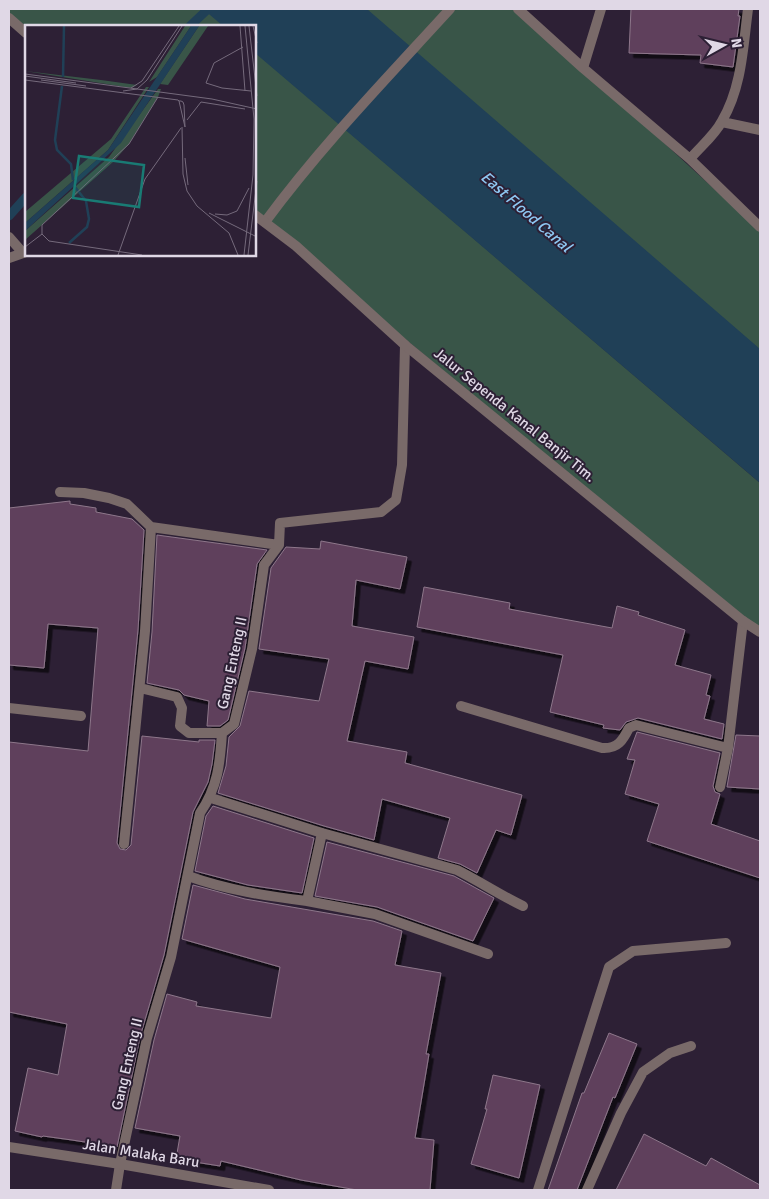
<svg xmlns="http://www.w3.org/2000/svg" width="769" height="1199" font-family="Signika,sans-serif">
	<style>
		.green { fill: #395548 }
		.water { fill: #204057 }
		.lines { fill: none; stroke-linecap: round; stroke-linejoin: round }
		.stream { stroke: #204057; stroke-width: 9 }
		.building { fill: #5e415b; stroke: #8e778b; filter: url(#shadow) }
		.service { stroke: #796a69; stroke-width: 10 }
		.minor { stroke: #796a69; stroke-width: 10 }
		.tertiary { stroke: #796a69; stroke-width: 10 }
		.labels { text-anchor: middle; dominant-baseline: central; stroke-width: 4; stroke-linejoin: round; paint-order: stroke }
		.street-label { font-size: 15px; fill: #e0d8e6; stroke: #2d2035 }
		.water-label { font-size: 16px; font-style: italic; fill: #8ec7f2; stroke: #2d2035 }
		.inset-river { fill: none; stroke: #204057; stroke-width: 2.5 }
		.inset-road { fill: none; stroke: #756a7c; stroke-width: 1 }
		.view { fill: #197b74; fill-opacity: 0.15; stroke: #197b74; stroke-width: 2.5 }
		.inset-edge { fill: none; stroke: #e0d8e6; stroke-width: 2.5 }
	</style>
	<defs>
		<filter id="shadow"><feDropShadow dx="4.5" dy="4.5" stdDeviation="0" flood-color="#0009"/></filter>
	</defs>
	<rect width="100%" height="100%" fill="#2d2035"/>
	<!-- green -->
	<path class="green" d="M9 9H205L225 26H26V33L9 18Z
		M365 9H518L760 231V350Z
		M255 52 760 483V632L255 215Z"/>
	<!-- water -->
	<path class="water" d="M203 9H367L760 349V483L255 53V26H223Z"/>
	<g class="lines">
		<!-- stream -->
		<path class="stream" d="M190 26 208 9
			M9 216 26 197"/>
	</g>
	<!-- building -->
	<path class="building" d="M631 9H739L738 16H740L733 67 700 63 701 55 629 53Z
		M70 501V504L96 508V512L132 519 144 530 138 630 117 843 120 849 126 850 131 845 142 736 199 742V740H215L212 764 208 782 193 812 164 955 140 1037 117 1147 72 1140 43 1136 42 1137 15 1131 28 1068 58 1075 67 1024 9 1012V742L88 751 98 628 48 624 44 668 9 665V508Z
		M157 535 267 550 257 564 245 648 228 720 220 726H207L209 701 184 695 179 690 147 683 152 632Z
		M321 541 407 557 400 589 356 580 352 626 414 637 408 669 365 661 347 741 407 752 405 763 522 795 511 835 496 830 477 873 460 864 438 858 450 818 382 799 374 840 324 826 218 793 226 766 229 737 240 726 249 691 319 701 329 659 259 649 271 568 286 547 320 549Z
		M424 587 510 603 509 609 612 628 617 606 639 612 638 615 685 630 675 665 711 675 706 695 710 696 704 719 724 724 722 739 638 718 626 722 620 730 603 728 604 725 550 712 563 655 417 627Z
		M637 732 720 753 713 786 715 792 720 794 711 824 760 841V878L647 841 659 804 625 794 635 760 627 759Z
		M736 735 760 736V789L727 787Z
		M213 806 314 838 302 893 248 885 195 871 206 816Z
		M327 842 454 876 494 898 473 941 377 907 315 896Z
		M193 885 245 899 373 921 402 931 395 965 441 973 426 1054H429L415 1138 434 1140 430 1190H357L301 1180 221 1161 220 1166 176 1159 180 1136 135 1128 154 1040 167 994 197 1002 196 1006 271 1018 280 967 182 939Z
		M609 1033 637 1044 615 1098 613 1097 577 1190H548L582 1093H584Z
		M493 1075 540 1085 519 1178 471 1164 487 1109H485Z
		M644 1134 706 1166 711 1158 760 1185V1190H616Z"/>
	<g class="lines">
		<!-- service -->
		<path class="service" d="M9 237 23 253
			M538 1190 609 967 633 951 726 943"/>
		<!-- minor -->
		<path class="minor" d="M518 9 583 68 690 159 760 227
			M583 68 601 9
			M722 122 760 130
			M690 159C700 147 715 135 722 121 742 87 743 47 748 9
			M265 222C321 146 387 78 450 9
			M9 258 26 252
			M60 492 84 493 109 498 127 504 151 527 279 545
			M140 688 177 697 182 708 180 726 189 733H222
			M461 706 602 748C618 749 623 740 629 728L636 725 728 748
			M9 708 81 716
			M720 787 728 748 743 621
			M211 798 322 833 457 870C479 881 500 895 523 906
			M322 833 307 901 375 914 488 954
			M124 844 145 631 151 527
			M188 876C227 890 266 896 307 901
			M116 1190 120 1164 147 1038 171 957 200 813C218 787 220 763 222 733L234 724 252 649 264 565 279 545 280 523 381 512 396 500 402 465 405 345
			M587 1190 621 1113 643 1072 670 1053 691 1046"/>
		<!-- tertiary -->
		<path class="tertiary" d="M9 18 26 33
			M255 215 296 246 405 345 743 621 760 632
			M9 1147 120 1164 269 1190"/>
	</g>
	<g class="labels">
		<!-- street labels -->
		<g class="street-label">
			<text transform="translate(515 415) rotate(39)">Jalur Sependa Kanal Banjir Tim.</text>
			<text transform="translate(232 663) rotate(-78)">Gang Enteng II</text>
			<text transform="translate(127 1064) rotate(-77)">Gang Enteng II</text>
			<text transform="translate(141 1153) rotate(9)">Jalan Malaka Baru</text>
		</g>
		<!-- water labels -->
		<g class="water-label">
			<text transform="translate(526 212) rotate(41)">East Flood Canal</text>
		</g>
	</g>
	<!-- overview -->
	<g transform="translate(25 25)">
		<rect width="231" height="231" fill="#2d2035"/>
		<path d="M160 1H166L132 52 124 57ZM174 1H183L143 60 135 59ZM0 46 76 55 112 60 106 63ZM121 62H124L83 125 0 198V187L86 114ZM133 64H136L133 72 104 119 88 137 0 215V206L84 132Z" fill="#395548"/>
		<path d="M166 1H174L96 118 0 206V198L83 125Z" fill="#204057"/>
		<path class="inset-river" d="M38 52 39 1M37 61 30 115 32 125 46 139 48 155M44 218 62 202 64 194 61 176 50 162"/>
		<path class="inset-road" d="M215 1 220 66M224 1 232 71M228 1 232 18M218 22 189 38 181 58 197 63 226 66M0 49 187 74 232 84M0 51 51 58M0 55 153 75 154 76H156L158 77 159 80 160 102 154 76M16 55 61 61M106 63 117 56 154 1M98 66 112 64 122 55 157 1M162 95 176 77 220 84M157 102 158 149 162 166 172 181 204 208 213 230M160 133 163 160M184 188 232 212M190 189 202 190 212 186 224 163M17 209V200L104 119 133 72M0 222 17 209 24 216 117 230M93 230 120 154 156 103M219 230 228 150 229 94 220 1M223 230 232 156"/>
		<path class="view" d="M54 131 119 140 114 182 48 173Z"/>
		<rect width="231" height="231" class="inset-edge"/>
	</g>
	<!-- border -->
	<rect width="769" height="1199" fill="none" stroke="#e0d8e6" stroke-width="20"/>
	<!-- north arrow -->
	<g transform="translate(724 45) rotate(82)" stroke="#2d2035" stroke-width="4" paint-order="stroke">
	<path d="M0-4L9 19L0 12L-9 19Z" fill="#e0d8e6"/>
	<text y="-8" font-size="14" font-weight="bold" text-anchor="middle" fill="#e0d8e6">N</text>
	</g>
</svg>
